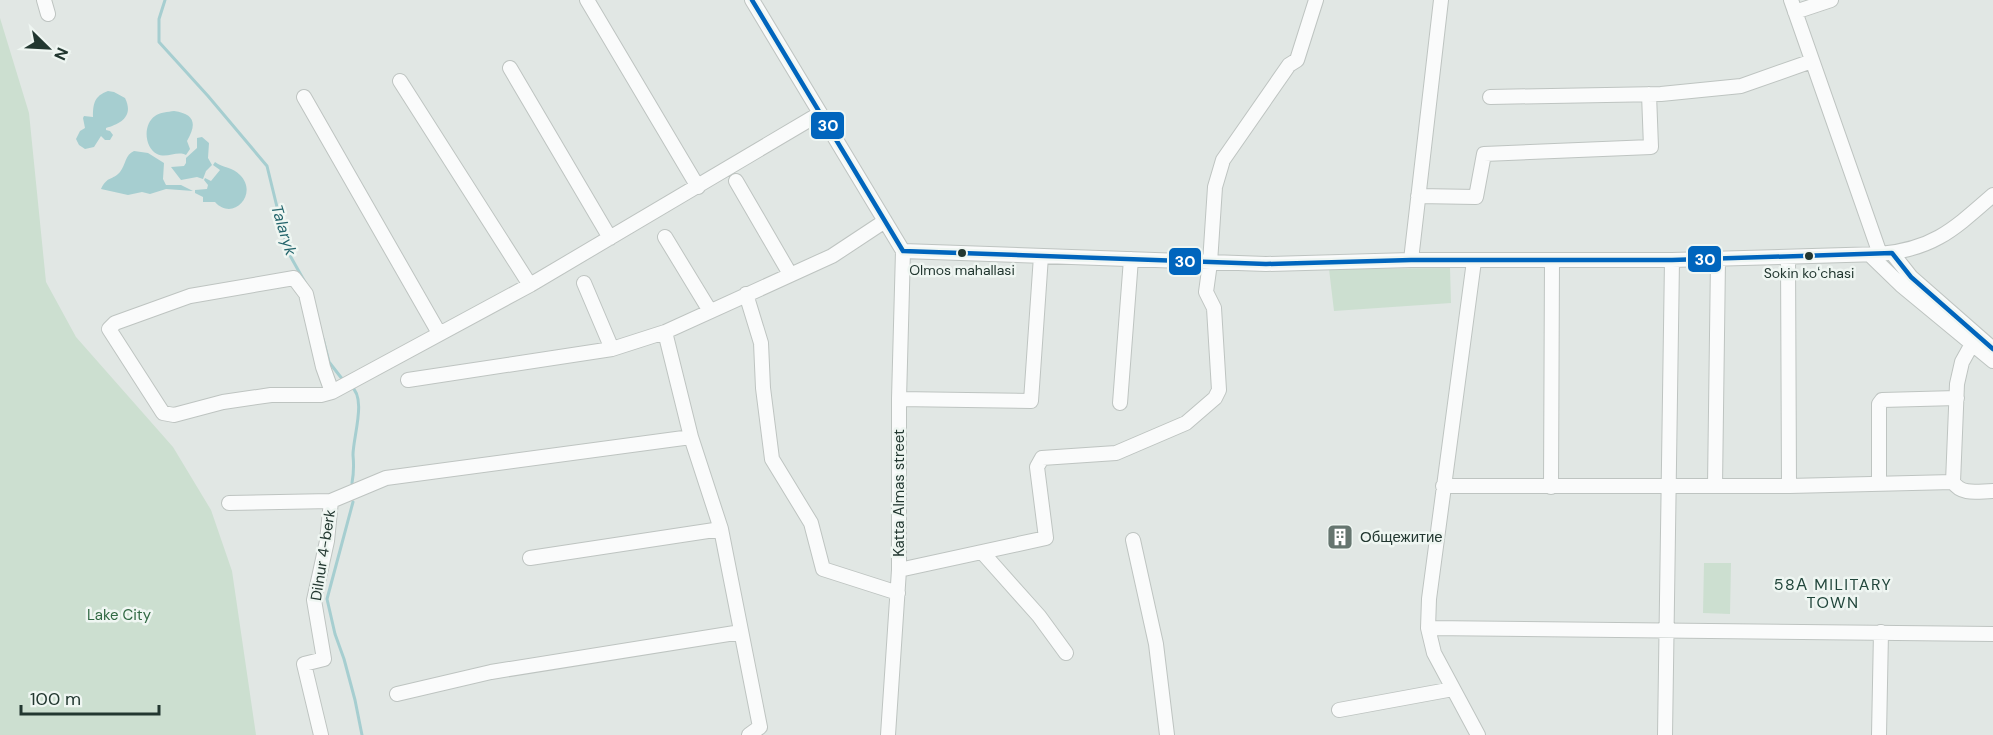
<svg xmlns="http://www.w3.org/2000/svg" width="1993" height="735" font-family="'DM Sans',sans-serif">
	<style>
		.green { fill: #ccdfd0 }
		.water { fill: #a6ced0 }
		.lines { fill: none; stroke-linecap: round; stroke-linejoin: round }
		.stream { stroke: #a6ced0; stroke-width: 3 }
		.minor-casing { stroke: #bec4c1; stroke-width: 16 }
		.minor { stroke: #fafbfb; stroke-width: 14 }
		.bus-1-casing { stroke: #eff6f2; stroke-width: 9 }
		.bus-1 { stroke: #0065bd; stroke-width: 4.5 }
		.bus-dot { fill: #223730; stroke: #eff6f2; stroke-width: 2 }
		.labels { text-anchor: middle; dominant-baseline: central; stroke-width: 5; stroke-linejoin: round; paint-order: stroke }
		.bus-label { font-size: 14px; fill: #223730; stroke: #eff6f2 }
		.street-label { font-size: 15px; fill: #223730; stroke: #eff6f2 }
		.poi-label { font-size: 15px; fill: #223730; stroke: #eff6f2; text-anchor: start }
		.park-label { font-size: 15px; fill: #316943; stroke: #eff6f2 }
		.water-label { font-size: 16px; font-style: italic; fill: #24656c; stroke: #eff6f2 }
		.neighbourhood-label { font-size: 16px; letter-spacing: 1.5px; fill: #21463b; stroke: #eff6f2 }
		.line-badge { stroke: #eff6f2; stroke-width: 2 }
		.badge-label { font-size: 16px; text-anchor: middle; font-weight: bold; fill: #fff }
	</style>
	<rect width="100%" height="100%" fill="#e1e7e4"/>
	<!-- green -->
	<path class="green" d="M0 18 29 113 46 282 76 337 173 447 211 510 232 571 256 735H0Z
		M1450 268 1451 303 1334 311 1329 269Z
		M1704 563H1731L1730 614 1703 613Z"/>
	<!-- water -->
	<path class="water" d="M108 91 114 92 125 98C134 116 121 124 106 128V130L110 131 113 135 110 140H105L101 136 94 147 85 149 79 145 76 139 80 131 85 128 83 118 84 116 93 117C93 104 94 96 108 91Z
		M174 111C195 114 197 124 187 141L190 149 186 155C177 150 167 159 157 154 144 147 143 124 155 116 160 112 168 112 174 111Z
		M202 137 209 143 208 158 212 165 206 171 203 179 197 177 181 180 171 167 184 166 186 163V158L197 148V138Z
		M134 151 148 153 164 163 163 179 166 185H181L193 191 166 189 150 194 142 192 128 195 101 189C108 175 112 181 120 172 126 164 125 155 134 151Z
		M215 162C223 168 233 167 240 175 259 194 233 222 215 202H203V197L195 193V190L207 189 208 185 204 180 205 178 211 181 220 170 213 165Z"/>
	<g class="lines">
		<!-- stream -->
		<path class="stream" d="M165 0 159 19V42L208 96 267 166 288 252 306 284
			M323 339 329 362 343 380
			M351 386C367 398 353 437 353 455 354 465 354 472 352 483
			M353 502 327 599 335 634 344 659 355 700 362 735"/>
		<defs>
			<path id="minor" d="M44 0 48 14
				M587 0 698 187
				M752 0 903 251
				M1791 0 1880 254
				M1795 12 1831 0
				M510 68 610 238
				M400 81 530 285
				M304 97 439 333
				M1490 97 1661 94 1741 86 1812 61
				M736 181 790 274
				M1418 196 1476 197 1484 154 1651 147 1649 94
				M665 237 710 311
				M903 251 1266 264 1411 260H1672L1880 254C1934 249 1954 229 1993 195
				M1892 253 1911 277 1993 349
				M1870 255 1901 285 1993 361
				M1788 258 1789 486
				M1411 260 1441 0
				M1474 261 1429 599 1428 628 1434 653 1478 735
				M584 283 612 349
				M746 294 761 343 763 388 772 459 811 523 823 569 898 593
				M665 332 691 437 721 529 760 727 749 735
				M408 380 612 349 665 332 832 256 885 221
				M332 392 323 367 306 294 294 278 190 296 115 323 109 329 163 413 174 415 223 402 271 395H321L332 392 530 285 819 114
				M899 399 1031 401 1041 256
				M1120 403 1131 259
				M1953 482C1962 496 1979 491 1993 491
				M1879 484V404L1882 400 1957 398
				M1443 486H1789L1953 482 1957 384 1962 362 1972 344
				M1715 486 1718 259
				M1551 487 1552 260
				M229 503 331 501 386 478 691 437
				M1133 540 1156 644 1167 735
				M982 552 1039 616 1066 653
				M530 558 721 529
				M899 570 1046 538 1037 467 1042 458 1116 453 1186 423 1215 398 1219 390 1214 308 1206 292 1210 263 1215 187 1223 160 1289 65 1297 60 1316 0
				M1428 628 1993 634
				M397 694 491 672 741 632
				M1339 710 1453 689
				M321 735 304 664 324 659 314 600 327 541 331 501
				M888 735 899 570V399L903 251
				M1665 735 1672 260
				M1879 735 1881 632"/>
		</defs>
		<!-- minor casing -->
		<use href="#minor" class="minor-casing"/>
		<!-- minor -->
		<use href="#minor" class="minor"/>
		<defs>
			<path id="bus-1" d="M752 0 903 251
				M903 251 1266 264 1411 260H1672L1892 253 1911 277 1993 349"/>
		</defs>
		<!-- bus-1 casing -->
		<use href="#bus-1" class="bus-1-casing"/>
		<!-- bus-1 -->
		<use href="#bus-1" class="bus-1"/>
	</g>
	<!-- icons -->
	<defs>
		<symbol id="building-square" viewBox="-11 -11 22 22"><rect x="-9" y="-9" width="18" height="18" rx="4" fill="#65756f" stroke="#eff6f2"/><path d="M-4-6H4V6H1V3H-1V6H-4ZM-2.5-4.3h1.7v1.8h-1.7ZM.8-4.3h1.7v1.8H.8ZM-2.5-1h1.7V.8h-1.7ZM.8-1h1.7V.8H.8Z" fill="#fff"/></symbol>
	</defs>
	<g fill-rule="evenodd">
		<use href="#building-square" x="1325" y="522" width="30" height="30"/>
	</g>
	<!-- markers -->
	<g class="bus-dot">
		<circle cx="962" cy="253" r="5"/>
		<circle cx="1809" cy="256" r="5"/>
	</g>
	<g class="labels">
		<!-- bus labels -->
		<g class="bus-label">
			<text x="962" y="270">Olmos mahallasi</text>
			<text x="1809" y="273">Sokin koʻchasi</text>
		</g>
		<!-- street labels -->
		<g class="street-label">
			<text transform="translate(899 493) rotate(-90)">Katta Almas street</text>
			<text transform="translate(323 555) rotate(-81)">Dilnur 4-berk</text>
		</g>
		<!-- poi labels -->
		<g class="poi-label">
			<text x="1360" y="537">Общежитие</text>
		</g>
		<!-- park labels -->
		<g class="park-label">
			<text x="119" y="615">Lake City</text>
		</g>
		<!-- water labels -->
		<g class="water-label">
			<text transform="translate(284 230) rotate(73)">Talaryk</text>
		</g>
		<!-- neighbourhood labels -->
		<g class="neighbourhood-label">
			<text x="1833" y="584">58А MILITARY<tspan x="1833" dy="18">TOWN</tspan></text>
		</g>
	</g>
	<g class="line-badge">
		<rect x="810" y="111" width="35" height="29" rx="6" fill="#0065bd"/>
		<rect x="1687" y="245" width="35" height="28" rx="6" fill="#0065bd"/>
		<rect x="1168" y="247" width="34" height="29" rx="6" fill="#0065bd"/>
	</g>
	<g class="badge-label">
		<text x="828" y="131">30</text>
		<text x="1705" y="265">30</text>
		<text x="1185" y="267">30</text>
	</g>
	<!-- north arrow -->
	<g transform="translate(48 48) rotate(114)" stroke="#eff6f2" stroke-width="4.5" paint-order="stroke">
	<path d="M0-4.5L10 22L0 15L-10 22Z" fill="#223730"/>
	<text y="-9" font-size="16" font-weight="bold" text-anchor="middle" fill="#223730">N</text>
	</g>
	<!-- scale -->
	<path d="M21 705v9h138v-9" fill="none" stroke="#223730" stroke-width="3"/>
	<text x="30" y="705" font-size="18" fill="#223730" stroke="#eff6f2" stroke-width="4.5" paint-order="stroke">100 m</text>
</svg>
